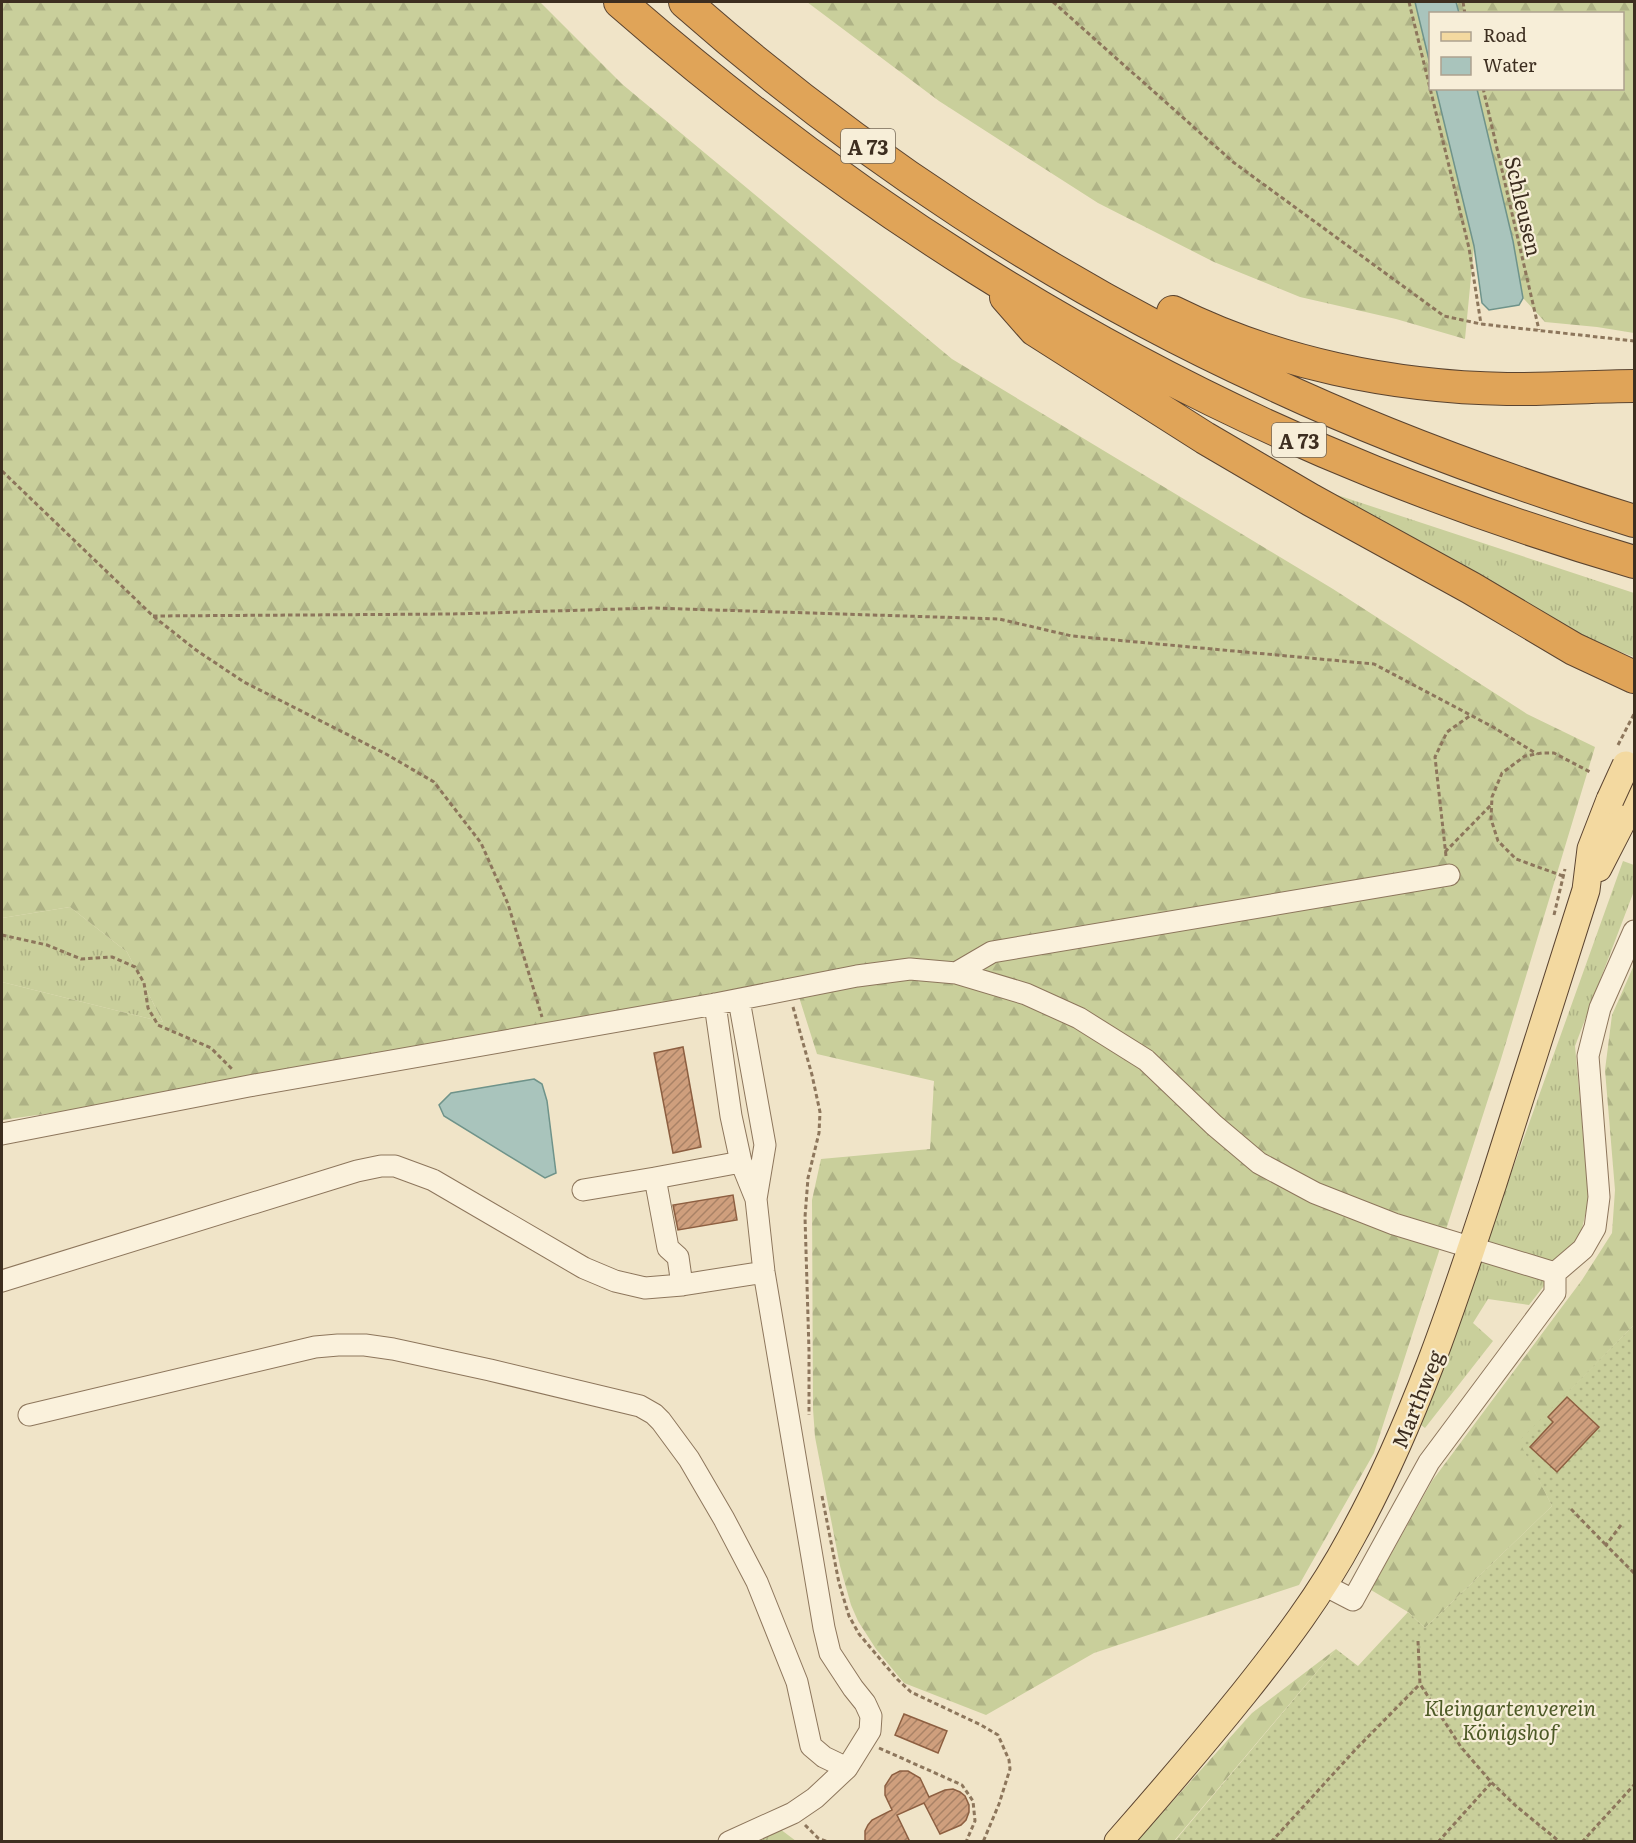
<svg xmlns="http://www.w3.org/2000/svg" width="1636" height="1843" font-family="Literata,serif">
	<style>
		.grass { fill: url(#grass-tufts) }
		.forest { fill: url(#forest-firs) }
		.garden { fill: url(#garden-dots) }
		.water { fill: #a9c4bc; stroke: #6f938a; stroke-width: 1.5 }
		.building { fill: url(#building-hatch); stroke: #8d5f41; stroke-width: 1.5 }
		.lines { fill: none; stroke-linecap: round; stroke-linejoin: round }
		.minor-casing { stroke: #8d765c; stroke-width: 23 }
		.major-casing { stroke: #5b4430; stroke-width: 29 }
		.highway-casing { stroke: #5b4430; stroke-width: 34 }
		.path { stroke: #8d765c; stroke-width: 3; stroke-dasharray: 4.5 3; stroke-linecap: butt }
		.minor { stroke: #faf1dc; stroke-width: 21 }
		.major { stroke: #f3d9a0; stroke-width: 27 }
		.highway { stroke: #e0a458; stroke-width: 32 }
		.major-bridge-casing { stroke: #5b4430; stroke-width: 29; stroke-linecap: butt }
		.major-bridge { stroke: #f3d9a0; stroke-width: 27 }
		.labels { text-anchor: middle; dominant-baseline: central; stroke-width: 4.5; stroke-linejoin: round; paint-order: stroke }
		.shield { fill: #f7eed8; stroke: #756857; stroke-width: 1.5 }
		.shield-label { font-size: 20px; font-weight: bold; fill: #3d2e20 }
		.street-label { font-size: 21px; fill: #3d2e20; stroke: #f7eed8 }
		.park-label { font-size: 21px; font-style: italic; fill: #4d5a26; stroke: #f7eed8 }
	</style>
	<defs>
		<pattern id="grass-tufts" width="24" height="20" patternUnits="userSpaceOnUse" patternTransform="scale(1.5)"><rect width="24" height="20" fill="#c9cf9b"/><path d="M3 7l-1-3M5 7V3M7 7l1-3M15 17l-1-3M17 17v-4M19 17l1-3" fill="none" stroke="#aeb285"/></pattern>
		<pattern id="forest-firs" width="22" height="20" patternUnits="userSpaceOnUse" patternTransform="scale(1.5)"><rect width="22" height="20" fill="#c9cf9b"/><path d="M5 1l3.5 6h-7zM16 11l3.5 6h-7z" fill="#aeb285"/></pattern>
		<pattern id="garden-dots" width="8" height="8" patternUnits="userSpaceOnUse" patternTransform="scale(1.5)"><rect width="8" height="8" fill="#c9cf9b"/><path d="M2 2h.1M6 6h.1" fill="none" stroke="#aeb285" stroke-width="1.8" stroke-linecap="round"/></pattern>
		<pattern id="building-hatch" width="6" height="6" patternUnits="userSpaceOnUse" patternTransform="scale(1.5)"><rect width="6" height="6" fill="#cf9f7d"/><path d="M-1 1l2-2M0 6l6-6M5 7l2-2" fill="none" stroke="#a98266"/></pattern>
	</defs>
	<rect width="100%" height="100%" fill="#f0e4c8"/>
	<!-- grass -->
	<path class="grass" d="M1319 489 1634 593V657L1589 640Z
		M1623 861 1634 865V891L1575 1046 1589 1199 1579 1241 1529 1305 1488 1299 1473 1323 1493 1341 1425 1428 1417 1422 1493 1224Z
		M70 907 127 952 163 1022 2 982V918Z
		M780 1829 796 1841 753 1842Z"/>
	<!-- forest -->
	<path class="forest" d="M2 2H540L622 84 952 359 1333 589 1527 714 1595 747 1501 1059 1374 1453 1299 1585 1094 1653 986 1715 904 1683 876 1649 858 1621 851 1605 840 1566 815 1437 813 1409 812 1200 821 1159 930 1149 934 1081 817 1054 793 978 200 1092 2 1120V982L163 1022 127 952 70 907 2 918Z
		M807 2H1415L1430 64V88L1436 89 1474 246 1465 339 1396 319 1300 297 1214 262 1098 203 939 101Z
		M1456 2H1634V333L1597 327 1545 322 1523 298 1513 241 1477 89 1622 88V14L1459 13Z
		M1634 965V1328L1633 1326 1520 1441 1552 1506 1425 1628 1408 1612 1371 1590 1432 1481 1582 1280 1612 1233 1615 1190 1605 1070 1612 1015Z
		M1336 1649 1174 1841H1137L1252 1713Z"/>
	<!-- garden -->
	<path class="garden" d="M1633 1326 1634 1328V1841L1174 1842 1336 1649 1358 1666 1408 1612 1425 1628 1552 1506 1519 1441Z"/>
	<!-- water -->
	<path class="water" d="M1415 2H1456L1459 13 1430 14V64Z
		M1436 89H1477L1513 241 1523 298 1519 305 1489 310 1482 303 1474 246Z
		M534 1079 542 1084 547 1101 556 1173 545 1178 444 1116 439 1105 451 1093Z"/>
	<!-- building -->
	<path class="building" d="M683 1047 701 1147 673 1153 654 1053Z
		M733 1195 737 1220 678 1230 673 1205Z
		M1567 1397 1599 1427 1557 1472 1530 1447 1553 1422 1548 1417Z
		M904 1714 947 1731 938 1753 895 1735Z
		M900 1771H908L920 1778 929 1797 945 1790 953 1789 960 1792 965 1796 969 1805V1812L966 1820 961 1825 940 1834 924 1803 897 1815 910 1842H865V1831L868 1825 872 1820 892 1810 885 1795V1786L892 1775Z"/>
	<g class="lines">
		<defs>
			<path id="minor" d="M956 973 992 952 1449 875
				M739 1000 765 1145 756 1199
				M715 1004 731 1116 741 1162 756 1199 764 1272 824 1628 830 1653 853 1688 865 1703 871 1716 870 1731 847 1768 815 1798 793 1813 729 1842
				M2 1134 249 1086 715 1004 857 976 910 969 956 973 1026 994 1079 1018 1146 1060 1214 1125 1259 1163 1315 1193 1394 1224 1555 1273V1293L1429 1462 1353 1600 1324 1585
				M583 1190 655 1178
				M1555 1273 1583 1249 1595 1228 1599 1197 1588 1056 1600 1008 1634 931
				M2 1281 357 1171 381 1166H395L433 1180 584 1268 615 1281 645 1288 682 1285 764 1272
				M682 1285 678 1257 668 1248 655 1178 741 1162
				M29 1415 315 1347 338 1345H365L393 1349 490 1370 640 1406 654 1414 661 1421 689 1459 724 1519 757 1582 797 1682 811 1746 824 1757 847 1768"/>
			<path id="major" d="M1598 868 1634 798
				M1118 1842C1161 1793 1203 1744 1244 1693 1283 1644 1321 1594 1351 1538 1413 1426 1453 1305 1493 1183 1524 1085 1555 987 1586 890L1591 849 1610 800"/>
			<path id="highway" d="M620 2C843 197 1098 361 1374 472 1459 506 1546 536 1634 562
				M685 2C856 153 1058 286 1266 381 1385 437 1509 482 1634 521
				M1006 297 1035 330 1205 438 1311 500 1471 588 1574 649 1634 677
				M1173 312C1276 363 1392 387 1507 389 1550 390 1592 386 1634 386"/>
		</defs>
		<!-- minor casing -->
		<use href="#minor" class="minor-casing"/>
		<!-- major casing -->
		<use href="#major" class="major-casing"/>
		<!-- highway casing -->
		<use href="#highway" class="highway-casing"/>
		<!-- path -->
		<path class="path" d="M1053 2 1233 162 1444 316 1481 324 1634 341
			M1409 2 1469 248 1481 324
			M1463 2 1465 14
			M1483 88 1539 330
			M2 471 153 616 196 650 244 682 386 754 434 782 481 843 508 904 542 1017
			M153 616 453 614 653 608 999 619 1072 636 1374 664 1493 727 1537 754
			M1618 745 1634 714
			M1445 852 1492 804
			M1446 856 1435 757 1447 732 1471 715
			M1563 876 1516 859 1498 841 1491 819 1492 797 1502 773 1525 756 1542 753H1554L1592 773
			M1554 915 1565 869
			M2 935 47 945 81 959 112 957 135 967 144 983 148 1008 158 1025 211 1048 233 1070
			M793 1007 812 1075 820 1112 819 1133 808 1178 805 1217 809 1351V1415
			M822 1496 839 1583 849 1616 859 1634 897 1679 911 1692 981 1725 998 1735 1009 1760 1010 1769 999 1804 983 1842
			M1571 1509 1605 1544
			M1621 1525 1606 1545 1634 1573
			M1418 1641 1420 1684 1461 1747 1491 1782 1516 1806 1560 1842
			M879 1748 962 1785 973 1801 975 1821 966 1842
			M805 1825 818 1838 828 1842
			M1271 1842 1356 1749 1420 1684
			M1438 1842 1491 1783
			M1582 1842 1634 1785"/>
		<!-- minor -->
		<use href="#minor" class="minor"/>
		<!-- major -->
		<use href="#major" class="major"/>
		<!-- highway -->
		<use href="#highway" class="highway"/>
		<defs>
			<path id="major-bridge" d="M1610 800 1626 765"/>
		</defs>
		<!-- major-bridge casing -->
		<use href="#major-bridge" class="major-bridge-casing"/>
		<!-- major-bridge -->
		<use href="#major-bridge" class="major-bridge"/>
	</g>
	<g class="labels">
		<!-- shield labels -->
		<g class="shield">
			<rect x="841" y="129" width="54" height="34" rx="4.5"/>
			<rect x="1272" y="423" width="54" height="34" rx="4.5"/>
		</g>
		<g class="shield-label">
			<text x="868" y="146">A 73</text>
			<text x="1299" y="440">A 73</text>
		</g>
		<!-- street labels -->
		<g class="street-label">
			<text transform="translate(1525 206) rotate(77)">Schleusen</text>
			<text transform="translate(1416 1399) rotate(-68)">Marthweg</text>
		</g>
		<!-- park labels -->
		<g class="park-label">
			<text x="1510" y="1706">Kleingartenverein<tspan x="1510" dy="24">Königshof</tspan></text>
		</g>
	</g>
	<!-- border -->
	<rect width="1636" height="1843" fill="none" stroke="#3d2e20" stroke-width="6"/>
	<!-- legend -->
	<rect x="1429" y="12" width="195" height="78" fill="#f7eed8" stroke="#ada18e" stroke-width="1.5"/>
	<rect x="1441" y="32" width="30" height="9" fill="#f3d9a0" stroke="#ada18e" stroke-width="1.5"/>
	<text x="1483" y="42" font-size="18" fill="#3d2e20">Road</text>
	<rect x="1441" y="57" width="30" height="18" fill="#a9c4bc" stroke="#ada18e" stroke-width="1.5"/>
	<text x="1483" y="72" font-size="18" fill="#3d2e20">Water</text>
</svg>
